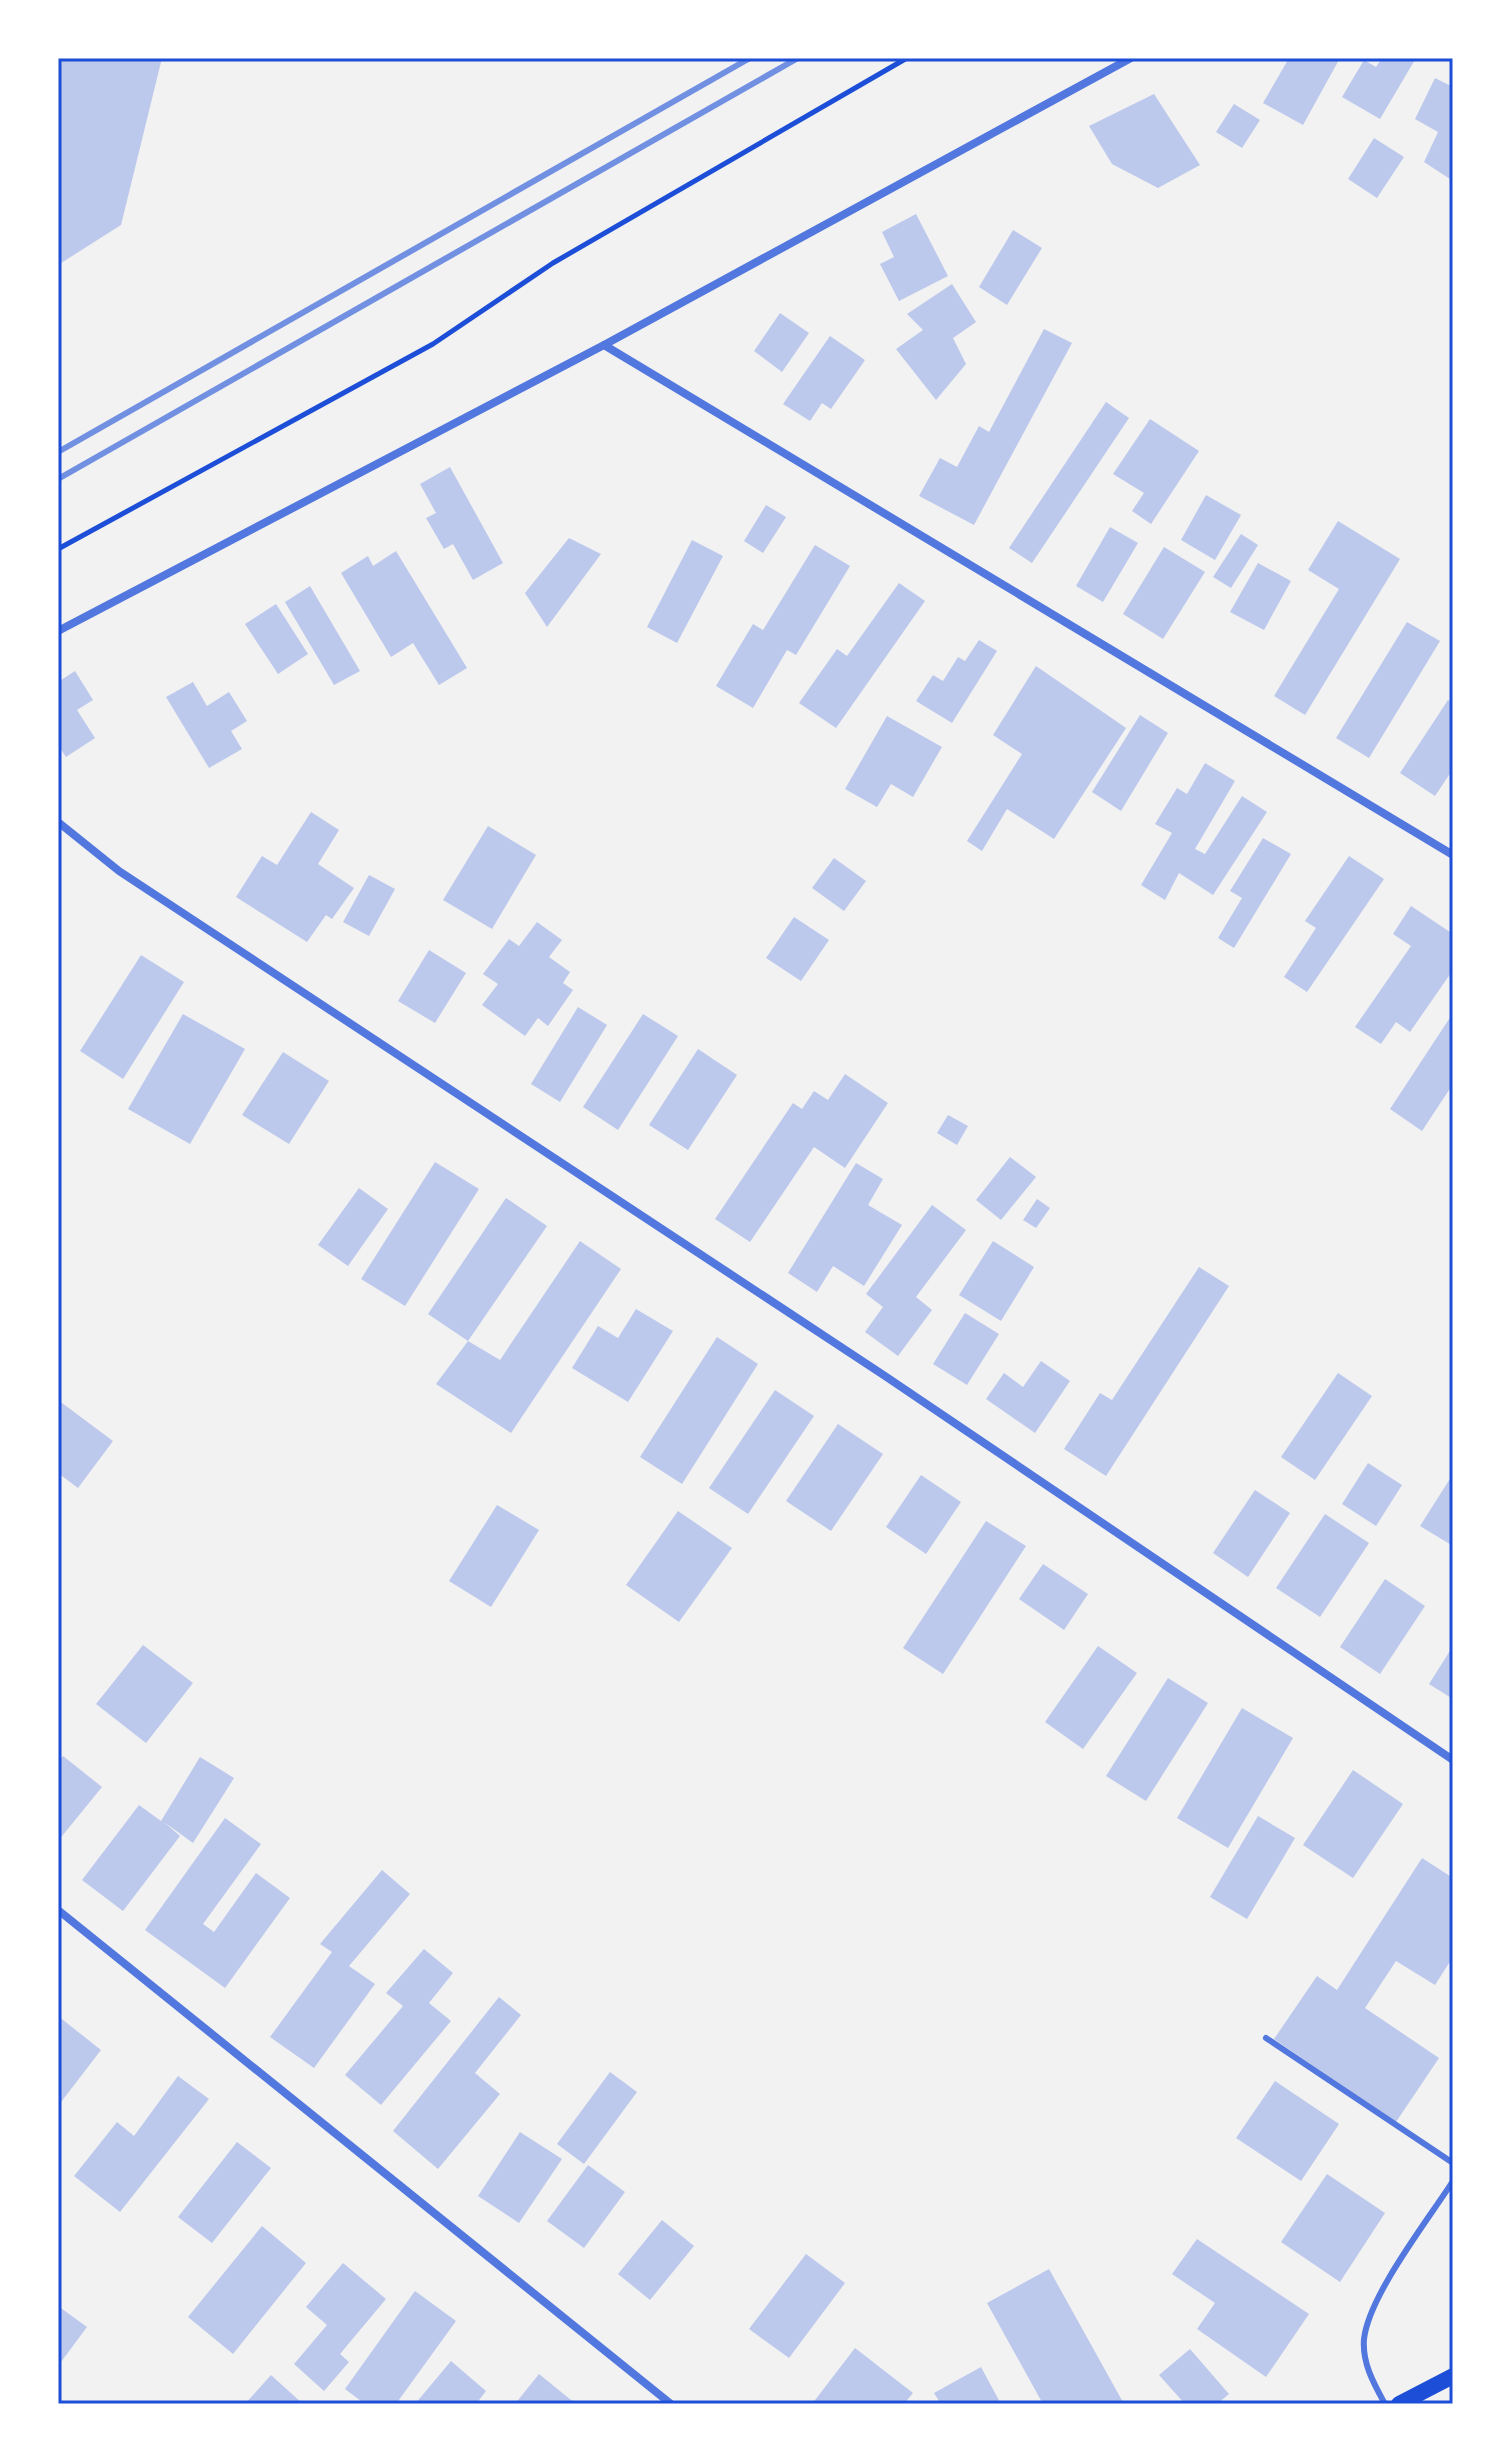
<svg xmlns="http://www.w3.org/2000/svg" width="1511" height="2462" font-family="Cabin,sans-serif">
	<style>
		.building { fill: #bdc9ec }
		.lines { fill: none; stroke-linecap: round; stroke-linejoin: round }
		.path { stroke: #1d4ed8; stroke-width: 5 }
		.service { stroke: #5277de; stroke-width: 6 }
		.minor { stroke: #5277de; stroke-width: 8 }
		.secondary { stroke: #1d4ed8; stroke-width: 16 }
		.rail { stroke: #7290e2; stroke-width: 6 }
		.neatline { fill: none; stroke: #1d4ed8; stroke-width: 3 }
	</style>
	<rect width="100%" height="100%" fill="#f2f2f2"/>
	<!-- building -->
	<path class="building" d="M58 58H162L121 225 58 265Z
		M1289 58H1340L1303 125 1263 103Z
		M1382 58H1416L1380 119 1342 97 1364 60 1376 67Z
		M1435 78 1453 87V181L1424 162 1438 132 1415 119Z
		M1154 94 1200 165 1158 188 1112 164 1089 126Z
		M1234 104 1260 120 1242 148 1216 132Z
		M1374 138 1404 157 1377 198 1348 179Z
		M916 214 948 276 899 301 880 264 894 257 882 232Z
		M1013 230 1042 248 1007 305 979 287Z
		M952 284 976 322 953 338 966 364 936 400 896 349 923 330 907 314Z
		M780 313 809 333 782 372 754 351Z
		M1044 329 1072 343 974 525 919 496 940 458 957 467 979 426 989 432Z
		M830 336 865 360 831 409 822 403 810 421 783 404Z
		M1106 402 1129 418 1032 563 1009 548Z
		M1150 419 1199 451 1151 524 1132 511 1144 493 1113 474Z
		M450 467 503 563 473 580 453 544 444 549 426 518 436 513 420 484Z
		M1206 495 1241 515 1215 560 1181 540Z
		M766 505 786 517 763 553 744 541Z
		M1338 521 1400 559 1305 715 1274 696 1339 589 1308 570Z
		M1110 527 1138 543 1103 602 1076 586Z
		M1241 534 1258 545 1231 588 1213 577Z
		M569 538 601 554 547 627 525 593Z
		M692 540 723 556 677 643 647 627Z
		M815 545 850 566 796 655 787 650 753 708 716 686 753 624 763 630Z
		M1164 547 1205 572 1163 639 1123 614Z
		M396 551 467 668 439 685 413 643 391 657 341 573 368 556 373 566Z
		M1258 563 1291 581 1264 630 1230 612Z
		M899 583 925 601 836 728 799 703 837 649 847 656Z
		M310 586 360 671 334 685 285 602Z
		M276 604 308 654 278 674 245 624Z
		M1407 622 1440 641 1369 758 1336 738Z
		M979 640 997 651 952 723 916 701 933 675 943 681 958 657 965 661Z
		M1036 666 1126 728 1054 839 1007 809 982 851 967 841 1022 754 993 735Z
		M75 671 93 700 77 710 95 738 66 757 58 745V682Z
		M193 682 207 706 229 692 247 721 231 731 242 749 209 768 166 697Z
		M1448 700 1453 703V769L1435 796 1400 773Z
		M1140 715 1168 733 1121 811 1092 792Z
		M887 716 942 747 913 797 891 784 877 807 845 789Z
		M1205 763 1235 781 1195 849 1205 854 1242 796 1267 812 1213 895 1179 873 1165 900 1141 885 1172 833 1155 824 1177 788 1187 794Z
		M311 812 339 830 318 864 354 888 332 919 326 915 307 942 236 897 262 856 277 865Z
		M488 826 536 855 492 929 443 900Z
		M1263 838 1291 854 1234 948 1218 938 1242 898 1230 891Z
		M1349 856 1384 879 1307 992 1284 977 1316 928 1305 921Z
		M834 858 866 881 844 911 812 888Z
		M369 875 395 889 369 936 343 922Z
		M1411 906 1453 934V970L1410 1032 1396 1022 1381 1044 1355 1027 1411 946 1393 934Z
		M794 917 829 940 801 981 766 958Z
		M537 922 562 940 549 957 570 972 563 983 573 990 548 1026 538 1018 525 1036 482 1005 498 984 483 974 509 939 519 946Z
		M429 950 466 973 435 1023 398 1001Z
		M141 955 184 982 123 1079 80 1051Z
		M578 1007 607 1025 560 1102 531 1084Z
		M1453 1013V1084L1422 1131 1390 1109Z
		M183 1014 245 1049 190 1144 128 1109Z
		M643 1014 678 1036 618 1130 583 1107Z
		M698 1049 737 1075 688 1150 649 1125Z
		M283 1052 329 1081 289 1144 242 1115Z
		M845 1074 888 1103 845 1168 814 1147 750 1242 715 1219 793 1103 802 1109 814 1091 828 1100Z
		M948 1115 968 1126 957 1145 937 1133Z
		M1010 1157 1036 1177 1001 1220 976 1200Z
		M435 1162 479 1189 405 1306 361 1279Z
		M856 1163 883 1179 868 1205 902 1225 864 1286 833 1266 817 1292 788 1273Z
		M359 1188 388 1209 348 1266 318 1245Z
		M506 1198 547 1226 468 1341 428 1314Z
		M1037 1199 1050 1208 1036 1228 1023 1220Z
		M932 1205 966 1230 916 1297 932 1310 898 1356 865 1332 883 1307 866 1294Z
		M580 1241 621 1269 511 1433 436 1384 468 1341 500 1360Z
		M993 1241 1034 1267 1001 1321 959 1295Z
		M1199 1267 1229 1286 1106 1476 1064 1449 1100 1393 1112 1400Z
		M636 1309 673 1331 628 1402 572 1368 598 1326 618 1338Z
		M965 1313 999 1334 967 1385 933 1364Z
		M717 1337 758 1364 682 1484 640 1457Z
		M1041 1361 1070 1381 1035 1433 986 1399 1004 1373 1023 1387Z
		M1338 1373 1372 1396 1315 1480 1281 1457Z
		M775 1390 814 1416 748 1514 709 1488Z
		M58 1400 113 1441 78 1488 58 1473Z
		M838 1424 883 1454 831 1531 786 1501Z
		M1368 1463 1402 1485 1376 1526 1342 1504Z
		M1453 1474V1546L1420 1526Z
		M921 1475 961 1502 926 1554 886 1527Z
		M1255 1490 1290 1513 1248 1577 1213 1553Z
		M497 1505 539 1530 491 1607 449 1581Z
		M678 1511 732 1548 679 1622 626 1585Z
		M1325 1514 1369 1543 1320 1617 1276 1588Z
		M986 1521 1026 1546 943 1674 903 1648Z
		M1043 1564 1088 1594 1064 1630 1019 1599Z
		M1385 1579 1425 1606 1380 1674 1340 1647Z
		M143 1645 193 1683 146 1743 96 1704Z
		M1098 1646 1137 1673 1083 1749 1045 1722Z
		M1453 1646V1699L1429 1684Z
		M1168 1678 1208 1703 1146 1801 1106 1776Z
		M1242 1708 1293 1738 1228 1848 1177 1818Z
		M63 1756 102 1787 58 1841V1762Z
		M200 1757 234 1778 193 1843 164 1822 180 1836 123 1911 82 1880 139 1805 161 1821Z
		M1353 1770 1403 1804 1353 1878 1303 1845Z
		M1258 1816 1295 1838 1247 1919 1210 1897Z
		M225 1818 261 1844 203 1924 214 1932 256 1873 290 1898 225 1988 145 1930Z
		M1422 1858 1453 1878V1957L1435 1985 1396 1961 1365 2008 1439 2058 1396 2122 1274 2039 1317 1976 1337 1990Z
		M382 1870 410 1894 349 1966 375 1984 314 2068 270 2037 332 1952 320 1944Z
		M424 1949 453 1973 429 2003 451 2021 381 2105 345 2075 403 2006 386 1993Z
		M499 1997 521 2015 475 2073 500 2094 438 2169 393 2131Z
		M58 2016 101 2050 58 2106Z
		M610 2072 637 2092 584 2164 557 2144Z
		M178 2076 209 2099 120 2212 74 2176 117 2122 134 2136Z
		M1275 2081 1339 2124 1301 2181 1236 2138Z
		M520 2132 562 2159 519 2223 478 2196Z
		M237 2142 271 2168 212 2243 178 2217Z
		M588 2165 625 2192 584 2248 547 2221Z
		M1327 2174 1385 2213 1340 2282 1281 2242Z
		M662 2220 694 2246 650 2300 618 2274Z
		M262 2226 306 2263 233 2354 188 2317Z
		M1197 2239 1309 2314 1266 2377 1197 2329 1215 2303 1172 2274Z
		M806 2254 845 2283 789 2358 749 2329Z
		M343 2263 386 2299 340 2354 349 2362 324 2391 294 2364 327 2325 306 2307Z
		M1049 2269 1124 2404H1043L987 2303Z
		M415 2291 456 2321 396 2404H365L345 2389Z
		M58 2306 87 2327 58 2366Z
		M855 2348 913 2393 904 2404H812Z
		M1190 2349 1229 2394 1217 2404H1185L1159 2375Z
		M451 2361 486 2391 476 2404H415Z
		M981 2367 1001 2404H941L934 2393Z
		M539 2374 576 2404H515Z
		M271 2375 303 2404H245Z"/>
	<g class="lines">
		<!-- path -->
		<path class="path" d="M58 549 433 344 553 263 907 58"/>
		<!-- service -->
		<path class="service" d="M1266 2038 1453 2163
			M1385 2404C1374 2384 1362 2363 1364 2339 1369 2295 1428 2220 1453 2181"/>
		<!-- minor -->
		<path class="minor" d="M604 345 1453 855
			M58 631 604 345 1131 58
			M58 822 119 871 885 1376 1453 1760
			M58 1910 671 2404"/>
		<!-- secondary -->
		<path class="secondary" d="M1399 2404 1453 2376"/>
		<!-- rail -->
		<path class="rail" d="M58 452 750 58
			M58 479 798 58"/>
	</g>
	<!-- border -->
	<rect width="1511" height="2462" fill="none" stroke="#ffffff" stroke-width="120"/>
	<rect x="60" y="60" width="1391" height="2342" class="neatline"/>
</svg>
